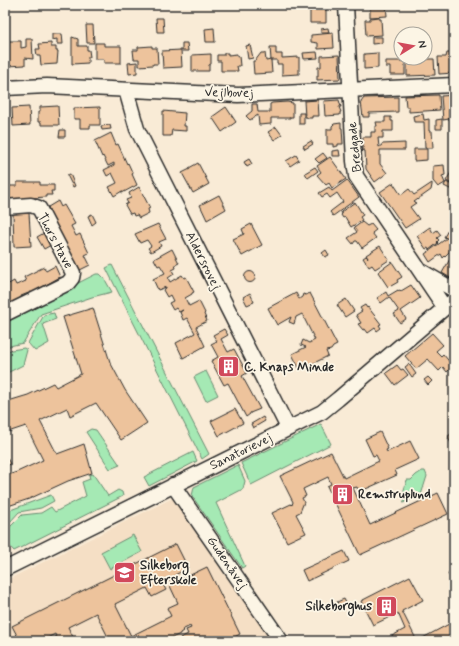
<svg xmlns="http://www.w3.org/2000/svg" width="459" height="646" font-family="Mynerve,sans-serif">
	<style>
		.built { fill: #f5dfc5 }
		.green { fill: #a5e9b4; stroke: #688a70 }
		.building { fill: #edc39c; stroke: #2b2b2b; fill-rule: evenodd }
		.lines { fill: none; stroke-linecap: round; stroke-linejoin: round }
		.street-casing { stroke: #2b2b2b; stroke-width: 17 }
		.street { stroke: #fcf5e5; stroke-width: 14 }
		.labels { text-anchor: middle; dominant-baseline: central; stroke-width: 3.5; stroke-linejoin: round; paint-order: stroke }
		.street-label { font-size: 13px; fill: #2b2b2b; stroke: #fcf5e5 }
		.poi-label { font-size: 13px; font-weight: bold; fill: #2b2b2b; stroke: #fcf5e5; text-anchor: start }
	</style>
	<rect width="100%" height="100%" fill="#f9ebd6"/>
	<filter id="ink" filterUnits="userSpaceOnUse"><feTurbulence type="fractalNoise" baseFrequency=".025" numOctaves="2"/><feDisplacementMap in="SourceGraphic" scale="8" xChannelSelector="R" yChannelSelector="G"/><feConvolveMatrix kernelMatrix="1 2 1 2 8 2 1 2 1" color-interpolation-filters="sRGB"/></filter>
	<g filter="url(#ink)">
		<!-- built -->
		<path class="built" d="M173 498 273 641H5V581Z"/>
		<!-- green -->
		<path class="green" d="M112 265 209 454 202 459 106 268Z
			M96 274H100L104 278 112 292 92 297 41 314 23 343 5 347V320Z
			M54 313 56 319 43 324 49 343 35 351 28 343 44 315Z
			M24 348 27 350 23 365 5 374V351Z
			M206 371 218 395 206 401 194 377Z
			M321 424 331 444 251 485 241 463Z
			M91 429 96 430 120 465 110 469 86 432Z
			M193 452 197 461 149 486 144 477Z
			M238 465 245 481 243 489 216 503 245 566 242 568 192 496 194 487Z
			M422 471H425L427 476 421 495 403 503 407 495 403 493 407 480H411L416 475Z
			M93 474 108 496 118 490 122 492 123 496 14 551 5 541V527L11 526 22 515 41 513 51 507 55 512 86 496 82 482 90 479 89 475Z
			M51 495 54 501 41 508 19 512 10 522 5 523V512Z
			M133 535 142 552 110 569 101 552Z"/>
		<!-- building -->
		<path class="building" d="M142 5H147V9L142 8Z
			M310 5H316V7L326 6V23H310Z
			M370 5H386L387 16 370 17Z
			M379 17V19H381L382 35 366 36 365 20H370V18Z
			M156 18H163L164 32H157Z
			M86 25H93L94 43H87Z
			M214 28 215 42H206L205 29Z
			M328 28 329 33H321V29Z
			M333 33 334 48 318 49V43L311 42V35Z
			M52 34H62L63 44H57V39L52 40Z
			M72 37 78 39V46H87V50H89L90 57H88V63L72 64Z
			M382 37V43L372 44V37Z
			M26 39H32L33 59 25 58V65L8 66 7 41H21V48L26 47Z
			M51 43V47H56V51H58L57 64 41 65 40 56H37L36 49H40L39 44Z
			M95 43H104V46H121V63H104V59H95Z
			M182 43H187L188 51H182Z
			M425 43 426 44 427 59H434L435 75 407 76V60L425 58Z
			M250 45 253 58 248 59 246 46Z
			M152 46V48H157L158 64H153V65L139 66V59H134L133 50H138V47Z
			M270 47H276V54H282V58L299 57V74L282 75V64H277V60H271L272 73 254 74 253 61H255L261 53H265L266 61 271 60Z
			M181 50 182 67 163 68 162 51Z
			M317 52 318 58 304 59 303 53Z
			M224 53H228V55L237 54V57L239 56 240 66H237L238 71H221V61H217V55H224Z
			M378 53V68L364 69V54Z
			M447 53H451L452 57H454V73L439 74 438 57H446Z
			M211 54V64L209 65V71H192V55Z
			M339 55 340 79 317 80V76H318V67H321V56Z
			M386 61H405V75H390V67H386Z
			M137 62V73L129 74 128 63Z
			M439 95 440 110 409 112V107H406L405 96Z
			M454 95V109L449 110V119L443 120 441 96Z
			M398 97V112L369 113V117H363L361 102 364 98Z
			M318 100 319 116H312V118H307V117H305L304 101Z
			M339 100 341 107H339L341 112H340V115L325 116 324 101Z
			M287 102 293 103V117H290V118H271V124L259 125 258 115 250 120 246 116 252 111V104H257L258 112H270V104L272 103Z
			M58 106 59 125H41V122H38V112H40V107Z
			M29 107 30 125 13 126 12 108Z
			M100 107V125H90V128H80V119H74V108Z
			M226 107 236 122 222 132 212 117Z
			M163 111 185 113 184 126H186V131L172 130 171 136H163Z
			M299 113H304V124H299Z
			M423 114 424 120 429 119V131H432L433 148H425L424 122H414L413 116Z
			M385 117H391V121H393V131H383V138H378L379 147 382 145V144L405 143V150H380V164L387 173 375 182 366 169 365 151H363V137H371V132H375V126H377L376 122H385Z
			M442 119V129H436V120Z
			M341 123V128H342L343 144H338V146L333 147V144H327V129H332V126L334 124Z
			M110 125 111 129 102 130 101 126Z
			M276 127 282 135 274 140 268 132Z
			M60 130H65V137H59Z
			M111 133 116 145 118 144 127 164 128 163 133 174H132L137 185 122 193V191L114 196 109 187 117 183 112 173 107 176 104 170 114 165V163L108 166 103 156 102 157 95 141Z
			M311 141 313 144 305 149 303 146Z
			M414 149H427V160L414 161Z
			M339 150 340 156H332V151Z
			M323 153 327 158 319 163 315 159Z
			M296 155 299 160 290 166 286 161Z
			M330 157 346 179 332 188 329 183 326 185 317 175 321 172 317 166Z
			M249 159 252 164 247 167 244 162Z
			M198 163 209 184 193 193 182 173 190 169 189 168Z
			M444 165 445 175 442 176 445 183 438 187 433 181V166Z
			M315 167 318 171 308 178 305 173Z
			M454 167V185L446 181Z
			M70 174 75 186 73 187 67 175Z
			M347 180 359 197 333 216 330 212 331 211 343 202 337 193 330 198 327 194 322 197 319 193 329 187 332 191Z
			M17 182H40V185H54V191H51L52 195H46V197L5 200V183H7V186H17Z
			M446 182 454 186V191L444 186Z
			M393 183 401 195 409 189 414 195 432 183V185L431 190 414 202 416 203 410 207 419 219 405 228 380 192Z
			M139 187 150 208 148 209 149 213 139 218 137 215 134 216 133 213 130 214 125 205 128 203 126 200 131 198 129 193Z
			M219 195 226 209 207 220 200 205Z
			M58 201 61 207 64 205 75 224 71 226 76 236 80 234 89 253 85 255 90 265 80 270 75 260 74 261 49 213 50 212 48 207Z
			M355 202 363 215 360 217 362 220 351 227 345 217 343 218 341 215 342 214 341 212Z
			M453 203H454V210L450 207Z
			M13 213H29L31 246 14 247Z
			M92 214 96 222 92 225 88 216Z
			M362 222 367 226 371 224 376 230 372 233 376 238 362 248 357 241H355L353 244 348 238 357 232 354 228Z
			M158 224 166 239 159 242 161 246 151 252 148 248 151 246 147 240 140 243 135 234Z
			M251 224 262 245 242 256 233 239 244 234 242 229Z
			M430 227 433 233 437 230 441 235 437 238 439 240 437 242 438 243 429 250 428 248 426 249 417 236Z
			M448 230 453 234 450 240 453 241 449 248 450 251 443 258 441 254 430 262 425 254 447 238 444 237Z
			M44 233 51 245 44 249 37 237Z
			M380 246 389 260 375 269 372 265 369 267 363 258 366 256 368 258 366 255Z
			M172 249 179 263 175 265 176 268 172 270 174 274 168 278 170 282 182 275 184 278 186 277 194 292 192 293V294L185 298 189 306 199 301 205 313 204 314 207 321 196 327 205 346 183 358 176 343 195 333 187 318 183 320 180 312 183 310 179 312 176 308 173 310 169 303 173 301 170 295 167 297 163 290 166 288V287L158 290 153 279 165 273 160 265 158 266 154 259Z
			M326 250 329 255 325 257 322 253Z
			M454 252V280L442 273Z
			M392 262 402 277 397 280 398 282 391 286 390 285 388 287 378 272Z
			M55 266 60 277 32 293 31 292 21 296 22 298 5 306V286L14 281 16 285 26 281 24 277 44 267 46 271Z
			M244.5 277a5.5 5.5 0 1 1 11 0a5.5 5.5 0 1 1-11 0Z
			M411 285 420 298 401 311 406 319 400 323 394 314 399 311 389 297 381 303 377 298 386 292 388 296 398 290V291L400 290 401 291Z
			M250 293 254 302 247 305 243 297Z
			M296 293 299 299 302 297 303 294 306 295 310 293 337 345 333 347 331 350 326 351 328 356 300 370 292 354 306 347 301 345 303 340 309 343 315 340 302 314 296 317 294 324 289 322 291 317 277 325 268 308Z
			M346 299 354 311 345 317 337 305Z
			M365 305 367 308 368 307 381 324 379 325 381 328 377 331 375 328 368 333 365 329 363 330 358 324 361 323 356 315 362 311 360 308Z
			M93 308 110 362 125 390 147 423 121 440 96 403 70 416 67 408 40 421 57 454 84 444 92 473 68 481 29 499 5 507V476L17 472 43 460 26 426 5 433V402L28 395 53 383 56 387 81 374 63 317Z
			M224 329 228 335 221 339 228 352 234 349 247 373 242 376 260 409 250 413V414L246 417 228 383 224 385 211 361 218 357 211 344 217 341 213 335Z
			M432 333 443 345 436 351 441 356 443 354 453 366 447 372 443 367 439 371 428 359 416 369 405 356Z
			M409 364 416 374 412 377 405 367Z
			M397 365 401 370 403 369 408 375 395 385 386 373Z
			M428 377 432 381 428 385 424 380Z
			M235 409 243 423 219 436 211 421Z
			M263 417 265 421 253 428 251 424Z
			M380 432 388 449 386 450 387 452 410 441 419 459 395 470 397 475 359 492 357 487 353 488 370 525 438 493 448 514 360 555 327 486 331 484 328 477 303 489 306 496 302 498 304 502 300 512 296 514 306 533 287 542 272 513 291 504 292 505 293 502 280 476 331 452 344 478 379 461 376 455 373 456 365 439Z
			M454 432V448L448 438 449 437 448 436Z
			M7 458 10 464 5 467V459Z
			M176 544 188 568 175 575 178 581 207 567 240 634 227 641H182L180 638 188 634 186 630 191 628 190 626 182 630 183 631 180 633V634L166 641H110L96 613 68 627 73 637 64 641H58L55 634 41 641H20L12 626ZM168 578 172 584 170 586 178 603 167 608 171 616 131 636 115 604 147 588 152 597 166 590 161 581Z
			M344 551 349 561 307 581 302 570Z
			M454 570V584L448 574Z
			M410 576 423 600 402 611 417 641 449 624 454 634V641H390L388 638 405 629 398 613 373 625 361 601Z
			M344 599 347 605 341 608 337 602Z"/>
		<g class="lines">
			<defs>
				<path id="street" d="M346 5 354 161 356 176 445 308
					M5 88 47 86 238 95 454 85
					M126 90 137 129 288 428
					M5 207 31 205 39 208 73 273 72 278 68 283 5 314
					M423 272 454 290
					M173 485 281 641
					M5 569 322 412 338 399 454 300"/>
			</defs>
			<!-- street casing -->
			<use href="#street" class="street-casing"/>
			<!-- street -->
			<use href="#street" class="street"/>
		</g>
	</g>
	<!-- icons -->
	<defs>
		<symbol id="building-square" viewBox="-11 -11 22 22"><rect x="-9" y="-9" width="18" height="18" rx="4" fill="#d1495b" stroke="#fcf5e5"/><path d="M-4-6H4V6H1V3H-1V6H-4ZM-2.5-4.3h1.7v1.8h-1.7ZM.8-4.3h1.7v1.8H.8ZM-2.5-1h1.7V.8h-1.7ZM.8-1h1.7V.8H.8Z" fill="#fff"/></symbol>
		<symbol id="school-square" viewBox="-11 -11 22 22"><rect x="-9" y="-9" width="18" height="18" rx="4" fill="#d1495b" stroke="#fcf5e5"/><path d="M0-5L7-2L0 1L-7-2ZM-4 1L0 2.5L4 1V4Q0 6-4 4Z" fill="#fff"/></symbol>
	</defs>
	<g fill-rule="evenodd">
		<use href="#building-square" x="216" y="354" width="25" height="25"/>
		<use href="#building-square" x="330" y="482" width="25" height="25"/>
		<use href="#school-square" x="112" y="560" width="25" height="25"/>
		<use href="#building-square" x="374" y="594" width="25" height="25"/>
	</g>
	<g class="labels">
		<!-- street labels -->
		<g class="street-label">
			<text transform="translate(229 93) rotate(1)">Vejlbovej</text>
			<text transform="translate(355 147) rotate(-96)">Bredgade</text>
			<text transform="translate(55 241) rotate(62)">Thors Have</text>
			<text transform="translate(203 261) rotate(63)">Aldersrovej</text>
			<text transform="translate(241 452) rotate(-26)">Sanatorievej</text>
			<text transform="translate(227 563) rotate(55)">Gudenåvej</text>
		</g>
		<!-- poi labels -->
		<g class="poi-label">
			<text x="244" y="367">C. Knaps Minde</text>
			<text x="358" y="494">Remstruplund</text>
			<text x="140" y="565">Silkeborg<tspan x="140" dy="15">Efterskole</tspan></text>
			<text x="372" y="606" text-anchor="end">Silkeborghus</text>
		</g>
	</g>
	<!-- margin -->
	<rect width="459" height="646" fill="none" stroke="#fcf5e5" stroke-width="20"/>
	<rect x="10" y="10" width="439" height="626" fill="none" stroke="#2b2b2b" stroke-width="1.5" filter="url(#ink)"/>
	<!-- north arrow -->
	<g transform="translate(413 46) rotate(79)"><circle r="19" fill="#fcf5e5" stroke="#a8a49b"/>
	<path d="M0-3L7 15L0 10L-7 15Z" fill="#d1495b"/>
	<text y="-6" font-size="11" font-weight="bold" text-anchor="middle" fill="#2b2b2b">N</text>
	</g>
</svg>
